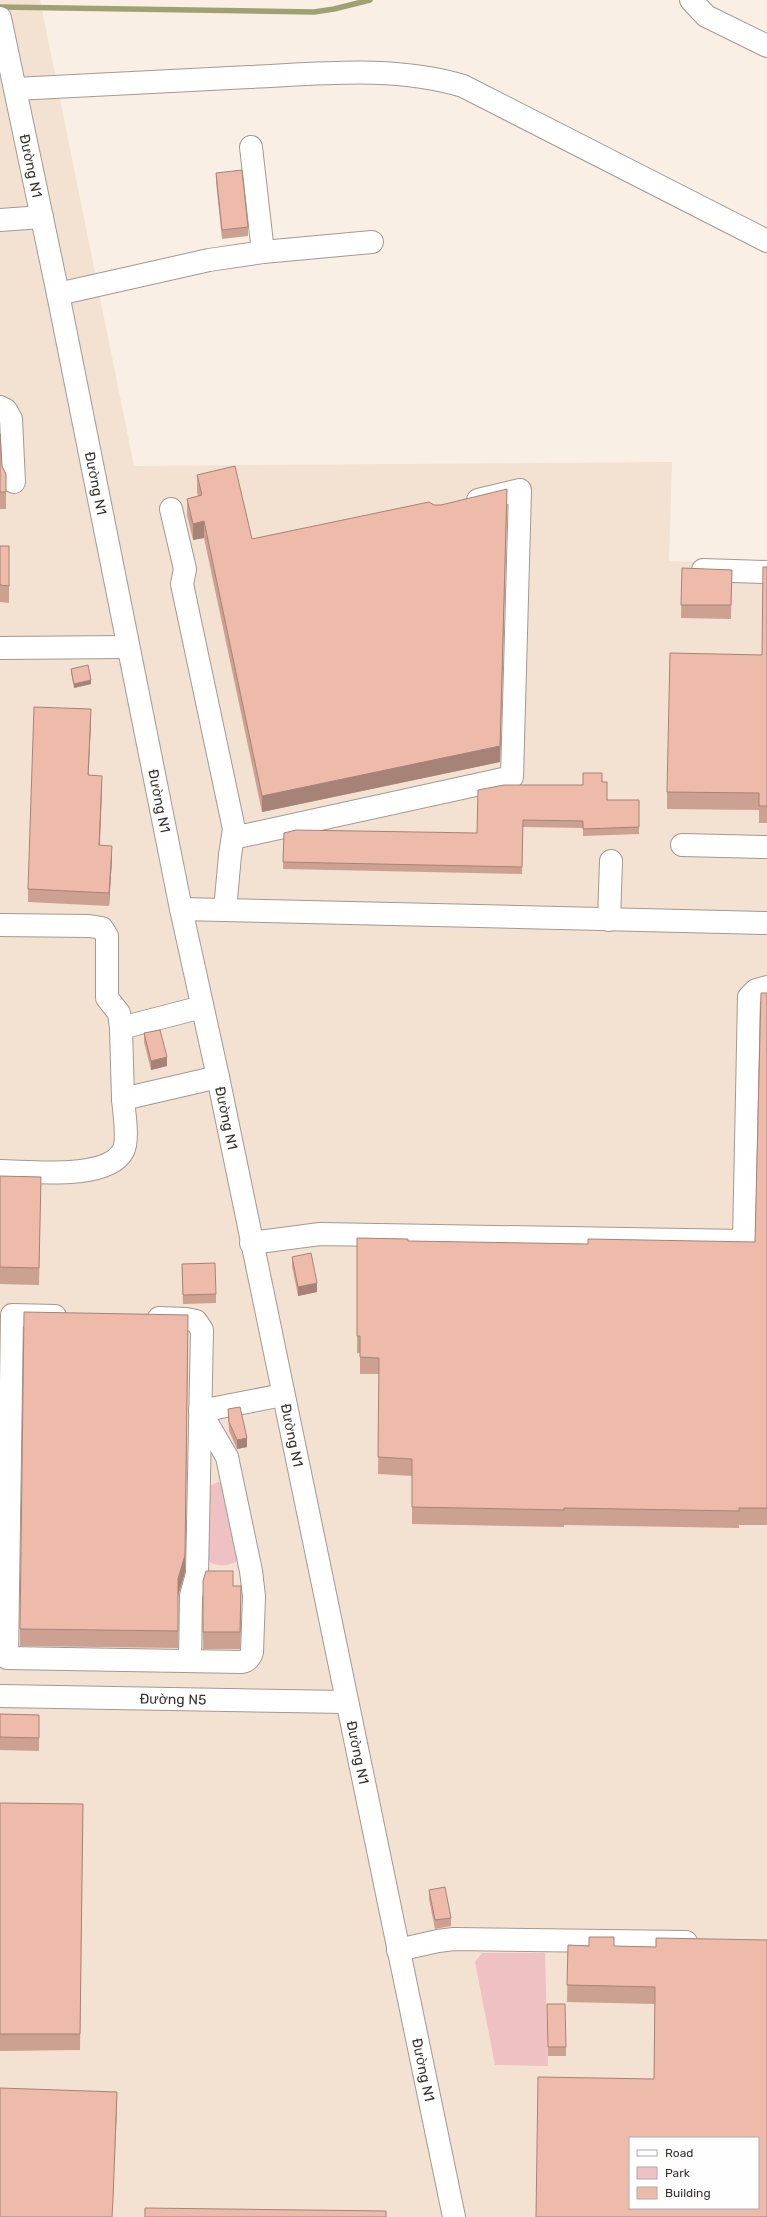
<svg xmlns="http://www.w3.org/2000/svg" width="767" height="2217" font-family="Rubik,sans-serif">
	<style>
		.built { fill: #f3e1d2; fill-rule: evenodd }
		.green { fill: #efc1c2 }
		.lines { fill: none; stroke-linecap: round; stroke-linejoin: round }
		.stream { stroke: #9fa173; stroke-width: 5.5 }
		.minor-casing { stroke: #a49990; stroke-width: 24 }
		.minor { stroke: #fff; stroke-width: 22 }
		.wall { fill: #cda192 }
		.shaded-wall { fill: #a78377 }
		.building { fill: #eba; stroke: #a78377; fill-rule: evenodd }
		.labels { text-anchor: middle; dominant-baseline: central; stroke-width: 4; stroke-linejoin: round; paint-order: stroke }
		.street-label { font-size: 14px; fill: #37322e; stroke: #fefefe }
	</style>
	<rect width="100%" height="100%" fill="#faefe4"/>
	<!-- built -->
	<path class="built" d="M0 0H40L134 466 672 462 669 561 767 563V2217H0ZM630 2138H758V2208H630Z"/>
	<!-- green -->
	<path class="green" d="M218 1482 222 1483 238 1560C231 1566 214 1568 208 1560V1487Z
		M482 1953H545L548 2066 495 2065 475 1962Z"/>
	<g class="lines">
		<!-- stream -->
		<path class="stream" d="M0 7 314 12 334 9 370 0"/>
		<defs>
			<g id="minor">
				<path d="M691 0 706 16 767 46"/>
				<path id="s1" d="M0 18 58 294 181 909 218 1077 454 2217"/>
				<path d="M15 89C93 85 171 81 249 77 319 74 394 65 463 86L767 241"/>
				<path d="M251 147 263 252"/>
				<path d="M0 220 42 217"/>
				<path d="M58 294 209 260 263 252 372 242"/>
				<path d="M0 407 6 410 11 419 14 482"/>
				<path d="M171 509 185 569 182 584 234 829 230 855 225 910"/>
				<path d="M703 570 767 572"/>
				<path d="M0 648 127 647"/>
				<path d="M233 838 512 777 520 490 478 500"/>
				<path d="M682 845 767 847"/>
				<path d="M181 909 767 923"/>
				<path d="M609 920 611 861"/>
				<path d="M0 925 89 926 102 928 107 936V998L119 1013 121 1028"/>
				<path d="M123 1099 121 1028 202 1007"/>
				<path d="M0 1171C29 1171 107 1181 123 1151 129 1140 124 1112 123 1099L218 1077"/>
				<path d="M251 1243 320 1234 744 1241 749 997 756 990 767 987"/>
				<path d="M55 1316 12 1315 7 1658 242 1662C248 1661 250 1658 252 1652L254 1596 251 1571 227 1457 200 1411"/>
				<path d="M159 1318 186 1319 196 1321 202 1330 197 1574 191 1596 190 1661"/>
				<path d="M200 1411 283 1395"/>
				<path id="s2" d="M0 1696 346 1702"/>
				<path d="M398 1950 438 1941 454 1939 686 1942"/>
			</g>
		</defs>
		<!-- minor casing -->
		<use href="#minor" class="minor-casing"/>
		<!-- minor -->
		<use href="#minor" class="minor"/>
	</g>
	<!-- wall -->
	<path class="wall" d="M216 173 248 227V236L222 239 216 182Z
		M0 434 2 466 6 474V509H0Z
		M197 475 252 539 434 505 507 506 500 762 262 812 204 538 193 540 187 515V499L198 496 197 492Z
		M0 546H9V603L0 602Z
		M767 567V823H759V810L667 809V792L762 655Z
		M682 568 732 570 731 619 681 618Z
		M71 669 91 684 74 688 71 673Z
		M91 722 88 775 102 789 100 845 112 859 109 906 28 902V889Z
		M583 785 607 800H639V834L583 836V828L523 827 522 874 283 869 284 833H477Z
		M767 993V1525H739V1528L564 1525V1527L412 1524V1476L378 1474 379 1374H360V1353H357V1238L408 1241 588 1244 755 1242Z
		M144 1033 167 1066 151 1070 144 1042Z
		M0 1176 41 1177 39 1285 0 1284Z
		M292 1257 317 1292 298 1296 292 1266Z
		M182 1264 216 1294V1303L183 1304Z
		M228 1409 247 1447 237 1449 229 1431Z
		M185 1572 178 1596V1648L20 1646V1629Z
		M203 1581 233 1586 241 1603 240 1649H203Z
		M0 1714 39 1715V1751L0 1750Z
		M0 1803 83 1804 80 2050 0 2051Z
		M429 1890 451 1918V1926L435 1929 429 1899Z
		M568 1945 656 1947 767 2217 654 2079 655 2004 567 2002Z
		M547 2004 566 2047V2056H548Z"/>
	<!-- shaded-wall -->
	<path class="shaded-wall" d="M507 489 500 762 262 812V796Z
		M204 521V538L193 540V524Z
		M91 680V684L74 688V684Z
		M91 709V722L88 789V775Z
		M102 776V789L99 858V845Z
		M112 846V859L109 906V893Z
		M167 1057V1066L151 1070V1061Z
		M317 1283V1292L298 1296V1287Z
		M188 1332 185 1572 178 1596V1648V1579Z
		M247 1438V1447L237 1449V1440Z
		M241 1586V1603L240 1649V1632Z
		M117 2092V2109L112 2217 113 2199Z"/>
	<!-- building -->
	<path class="building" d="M242 170 248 227 222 230 216 173Z
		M0 434 2 466 6 474V492H0Z
		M235 466 252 539 429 502 434 505H441L507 489 500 746 262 796 204 521 193 524 187 499 202 495 197 475Z
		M0 546H9V586L0 585Z
		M763 567H767V806H759V793L667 792 670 653 762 655Z
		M682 568 732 570 731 605H681Z
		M88 665 91 680 74 684 71 669Z
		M34 707 91 709 88 775 102 776 99 845 112 846 109 893 28 889Z
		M583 773H602V782H607V800H639V827L583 829V821L523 820 522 867 283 862 284 833 296 830 477 833 478 790 504 785H583Z
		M761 993H767V1508H739V1511L564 1508V1510L412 1507V1459L378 1457 379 1358 360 1357V1336H357V1238L408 1239V1241L588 1244V1239L755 1242Z
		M160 1030 167 1057 151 1061 144 1033Z
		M0 1176 41 1177 39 1268 0 1267Z
		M311 1253 317 1283 298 1287 292 1257Z
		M215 1263 216 1294 183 1295 182 1264Z
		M24 1312 188 1315 185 1555 178 1579V1631L20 1629Z
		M240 1407 247 1438 237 1440 229 1422 228 1409Z
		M206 1571H233V1586H241L240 1632H203V1581Z
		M0 1714 39 1715V1738L0 1737Z
		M0 1803 83 1804 80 2034H0Z
		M445 1887 451 1918 435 1920 429 1890Z
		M589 1937H614V1946L656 1947V1938L767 1940V2217H536L538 2077 654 2079 655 1987 567 1985 568 1945 589 1946ZM630 2138H758V2208H630Z
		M547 2004H565L566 2047H548Z
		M0 2088 117 2092 113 2199 112 2217H0Z
		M145 2208 386 2211V2217H145Z"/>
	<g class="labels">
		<!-- street labels -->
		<g class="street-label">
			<text stroke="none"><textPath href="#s1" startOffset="151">Đường N1</textPath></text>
			<text stroke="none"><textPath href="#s1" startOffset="475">Đường N1</textPath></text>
			<text stroke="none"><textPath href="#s1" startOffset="799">Đường N1</textPath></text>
			<text stroke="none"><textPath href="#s1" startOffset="1123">Đường N1</textPath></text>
			<text stroke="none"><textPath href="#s1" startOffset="1447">Đường N1</textPath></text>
			<text stroke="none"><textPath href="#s2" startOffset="173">Đường N5</textPath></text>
			<text stroke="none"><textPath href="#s1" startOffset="1771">Đường N1</textPath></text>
			<text stroke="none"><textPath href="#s1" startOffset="2095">Đường N1</textPath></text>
		</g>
	</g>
	<!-- legend -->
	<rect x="629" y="2137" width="130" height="72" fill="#fefefe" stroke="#aeacab"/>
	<rect x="637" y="2150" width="20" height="6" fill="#ffffff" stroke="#aeacab"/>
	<text x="665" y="2157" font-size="12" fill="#37322e">Road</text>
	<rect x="637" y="2167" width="20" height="12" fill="#efc1c2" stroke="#aeacab"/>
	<text x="665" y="2177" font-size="12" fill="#37322e">Park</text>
	<rect x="637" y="2187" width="20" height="12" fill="#eebbaa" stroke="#aeacab"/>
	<text x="665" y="2197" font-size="12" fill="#37322e">Building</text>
</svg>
